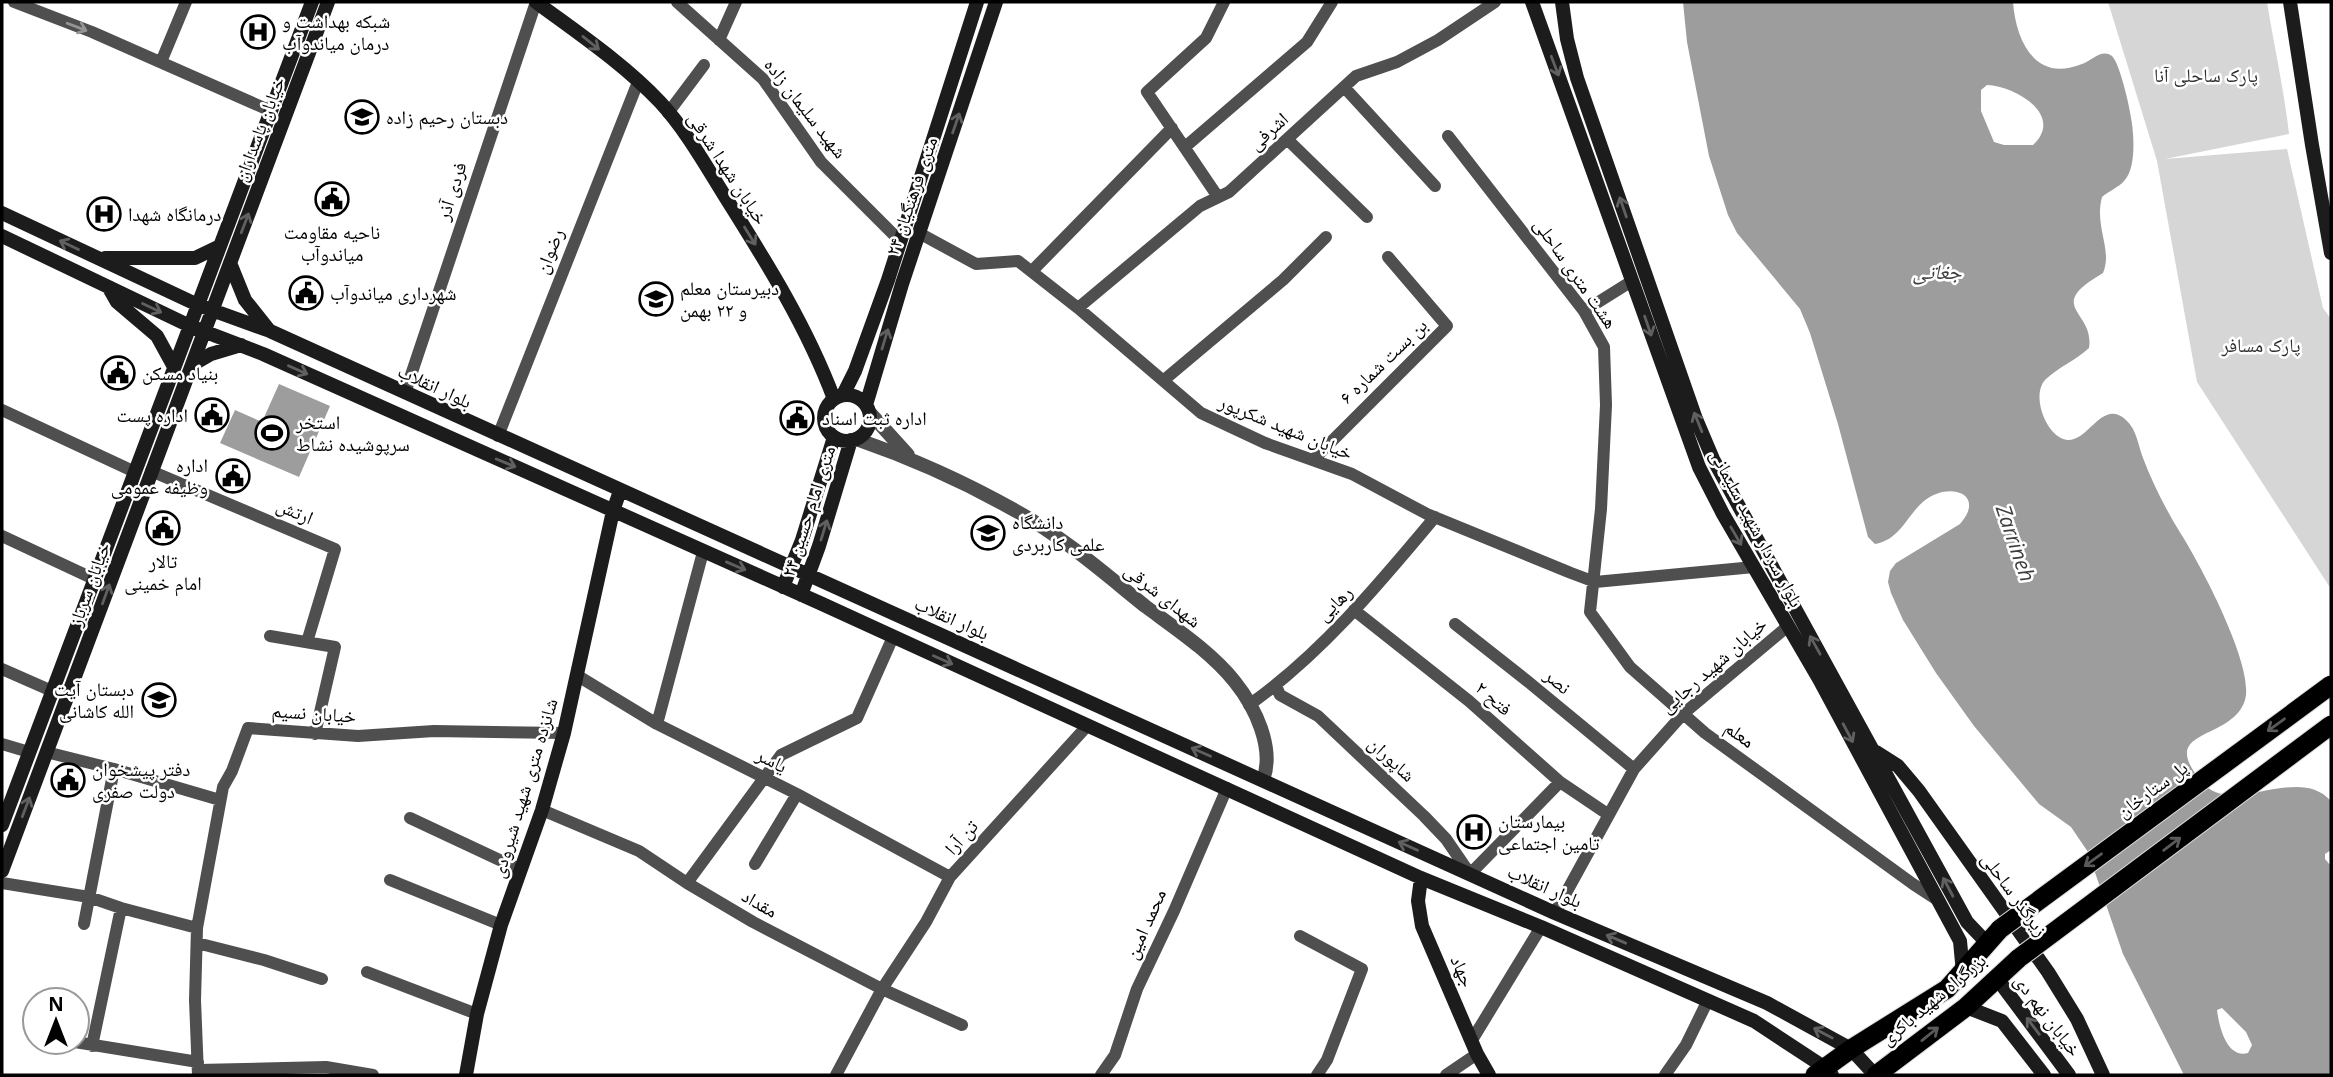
<svg xmlns="http://www.w3.org/2000/svg" width="2333" height="1077" font-family="'Open Sans','Noto Naskh Arabic',sans-serif">
	<style>
		.green { fill: #d6d6d6 }
		.water { fill: #9d9d9d; fill-rule: evenodd }
		.lines { fill: none; stroke-linecap: round; stroke-linejoin: round }
		.trunk-casing { stroke: #dbdbdb; stroke-width: 21 }
		.minor { stroke: #4f4f4f; stroke-width: 12 }
		.tertiary { stroke: #4f4f4f; stroke-width: 14 }
		.secondary { stroke: #1c1c1c; stroke-width: 14 }
		.trunk { stroke: #000; stroke-width: 19 }
		.trunk-bridge-casing { stroke: #dbdbdb; stroke-width: 21; stroke-linecap: butt }
		.trunk-bridge { stroke: #000; stroke-width: 19 }
		.oneway { stroke: #959595 }
		.oneway2 { stroke: #606060 }
		.oneway3 { stroke: #595959 }
		.labels { text-anchor: middle; dominant-baseline: central; stroke-width: 5; stroke-linejoin: round; paint-order: stroke }
		.poi-label { font-size: 19px; fill: #000; stroke: #fff; text-anchor: start }
		.park-label { font-size: 19px; fill: #2d2d2d; stroke: #fff }
		.street-label { font-size: 19px; fill: #000; stroke: #fff }
		.water-label { font-size: 21px; font-style: italic; fill: #3e3e3e; stroke: #fff }
	</style>
	<rect width="100%" height="100%" fill="#fff"/>
	<!-- green -->
	<path class="green" d="M2108 2H2267C2274 46 2284 89 2289 134L2165 159 2287 149 2323 308 2331 319V589L2197 382 2157 161Z"/>
	<!-- water -->
	<path class="water" d="M1683 2H2013C2016 41 2035 83 2082 64 2091 61 2102 48 2112 56 2121 65 2133 120 2133 134 2134 147 2134 171 2124 181 2119 187 2109 191 2102 197 2094 227 2113 250 2103 273 2043 308 2095 310 2089 348 2076 360 2059 367 2046 379 2030 394 2046 437 2067 440 2089 442 2102 398 2126 420 2137 430 2138 445 2143 458 2153 484 2166 510 2181 534 2200 564 2255 667 2245 700 2232 742 2155 727 2202 782 2231 818 2298 763 2331 801V850L2325 854V859L2331 866V1075H2184L2123 954 2088 852 2071 827 2039 804 1974 726 1936 673 1903 620 1891 593 1888 582 1890 571 1896 563 1960 524C1987 493 1948 481 1924 501 1907 515 1900 540 1875 544L1868 537 1838 424 1810 333 1800 309 1737 233 1728 215 1709 156 1687 42ZM1987 85C2015 86 2065 115 2033 145H2004L1994 142 1981 111V90ZM2222 1008 2246 1032 2252 1045 2248 1053C2227 1059 2219 1027 2217 1010Z
		M279 384 330 406 299 477 220 443 235 410 262 422Z"/>
	<g class="lines">
		<defs>
			<path id="trunk" d="M1815 1075 1851 1049 1947 989 2000 929
				M1876 1075 1966 1007 2019 958"/>
		</defs>
		<!-- trunk casing -->
		<use href="#trunk" class="trunk-casing"/>
		<!-- minor -->
		<path class="minor" d="M14 2 92 32 271 111
			M677 2 763 79 821 162 900 241
			M719 40 736 2
			M161 62 186 2
			M1344 87 1435 186
			M668 113 704 65
			M1448 136 1584 311 1604 347 1606 405 1601 509 1590 612 1630 667 1705 733 1913 884 1939 901
			M1288 140 1367 217
			M1185 147 1307 42 1332 2
			M1218 197 1147 92 1206 38 1224 2
			M919 233 976 264 1018 261 1078 308 1201 413 1265 443 1352 474 1427 514 1571 573 1595 582 1754 567
			M1032 271 1172 128
			M1078 308 1200 206 1229 192 1356 76 1397 62 1438 40 1495 2
			M1584 311 1632 281
			M1164 380 1283 280 1326 237
			M405 393 536 2
			M2 410 135 472
			M498 436 638 82
			M1313 460 1447 326 1388 257
			M151 471 335 549 307 642
			M2 536 94 579
			M1354 610 1469 701 1560 782 1609 815
			M1455 624 1526 680 1634 769
			M270 636 335 647 315 734
			M2 669 52 691
			M578 676 657 724 797 794 950 877
			M1276 686 1280 695 1318 716 1424 816 1446 839 1470 874 1560 782
			M1249 705C1321 654 1379 584 1435 517
			M657 724 703 552
			M2 744 29 752
			M46 752 114 769 220 800
			M542 810 639 851 687 883 753 922 882 989 962 1025
			M410 818 519 869
			M755 864 797 794
			M390 880 501 925
			M2 883 89 897 121 908 197 928
			M687 883 781 755 857 718 893 637
			M1555 913 1634 769 1683 714 1788 626
			M84 924 114 769
			M1300 936 1362 969 1327 1060 1317 1075
			M197 943 264 960 322 979
			M367 972 477 1014
			M1472 1040 1541 927
			M75 1042 198 1062
			M92 1046 121 908
			M198 1070 326 1067 373 1075
			M198 1075 195 1000 197 928 223 787 232 771 248 728 358 736 434 731 564 733
			M836 1075 882 989 926 922 950 877 1088 725
			M1101 1075 1115 1055 1137 989 1174 911 1227 788
			M1446 1075 1477 1054
			M1665 1075 1686 1045 1708 1000"/>
		<!-- tertiary -->
		<path class="tertiary" d="M870 413 908 455
			M856 439C911 458 965 482 1016 511 1063 537 1104 573 1145 606 1176 629 1211 652 1235 682 1255 707 1275 748 1263 780"/>
		<!-- secondary -->
		<path class="secondary" d="M536 2C578 33 624 64 660 102 686 130 706 166 726 198 767 263 807 327 834 399
			M1532 2 1699 467 1723 514 1819 679 1960 941 1963 973
			M1562 2 1567 39 1577 78 1696 419 1713 459 1955 900 1967 922 1987 943
			M2290 2 2312 145 2331 253
			M2 213 198 305 270 331 1555 913 1767 1003 1851 1049 1875 1075
			M2 236 190 326 263 354 820 603 1421 878 1541 927 1754 1021 1824 1067 1832 1075
			M105 258H195L220 246
			M230 263 245 300 269 330
			M109 288 117 302 157 336 174 367
			M192 365 211 354 241 345
			M843 395 855 371 888 280 977 2
			M824 418a23 23 0 1 1 46 0a23 23 0 1 1-46 0Z
			M866 405 902 284 996 2
			M783 587 802 540 834 437
			M801 595 819 546 851 440
			M1876 752 1898 766 1919 791 2048 972 2077 1019 2103 1075
			M2 825 312 2
			M2 871 328 2
			M1421 878 1418 901 1422 926 1477 1054 1489 1075
			M1996 977 2069 1075
			M1966 1007 2002 1021 2044 1075
			M466 1075 477 1014 501 925 542 810 564 733 613 511 620 491"/>
		<!-- trunk -->
		<use href="#trunk" class="trunk"/>
		<defs>
			<path id="trunk-bridge" d="M2000 929 2331 685
				M2019 958 2331 725"/>
		</defs>
		<!-- trunk-bridge casing -->
		<use href="#trunk-bridge" class="trunk-bridge-casing"/>
		<!-- trunk-bridge -->
		<use href="#trunk-bridge" class="trunk-bridge"/>
	</g>
	<!-- one-way arrows -->
	<defs><path id="oneway-shaft" d="M-6 0H5M1.5-3L5.5 0L1.5 3" fill="none" stroke-width="1.6" stroke-linecap="round" stroke-linejoin="round" transform="scale(1.75)"/></defs>
	<use class="oneway" href="#oneway-shaft" transform="translate(77 27) rotate(21)"/>
	<g class="oneway2">
		<use href="#oneway-shaft" transform="translate(591 43) rotate(39)"/>
		<use href="#oneway-shaft" transform="translate(1555 66) rotate(69)"/>
		<use href="#oneway-shaft" transform="translate(956 123) rotate(-71)"/>
		<use href="#oneway-shaft" transform="translate(1623 207) rotate(-109)"/>
		<use href="#oneway-shaft" transform="translate(245 223) rotate(-69)"/>
		<use href="#oneway-shaft" transform="translate(750 236) rotate(58)"/>
		<use href="#oneway-shaft" transform="translate(69 245) rotate(-155)"/>
		<use href="#oneway-shaft" transform="translate(152 308) rotate(25)"/>
		<use href="#oneway-shaft" transform="translate(1648 326) rotate(71)"/>
		<use href="#oneway-shaft" transform="translate(885 339) rotate(-73)"/>
		<use href="#oneway-shaft" transform="translate(298 370) rotate(24)"/>
		<use href="#oneway-shaft" transform="translate(1698 422) rotate(-112)"/>
		<use href="#oneway-shaft" transform="translate(506 463) rotate(22)"/>
		<use href="#oneway-shaft" transform="translate(824 530) rotate(-73)"/>
		<use href="#oneway-shaft" transform="translate(1736 536) rotate(60)"/>
		<use href="#oneway-shaft" transform="translate(736 566) rotate(23)"/>
		<use href="#oneway-shaft" transform="translate(106 594) rotate(-70)"/>
		<use href="#oneway-shaft" transform="translate(1815 645) rotate(-119)"/>
		<use href="#oneway-shaft" transform="translate(943 660) rotate(24)"/>
		<use href="#oneway-shaft" transform="translate(1848 733) rotate(62)"/>
		<use href="#oneway-shaft" transform="translate(1201 752) rotate(-156)"/>
		<use href="#oneway-shaft" transform="translate(26 807) rotate(-69)"/>
		<use href="#oneway-shaft" transform="translate(1408 846) rotate(-156)"/>
		<use href="#oneway-shaft" transform="translate(1948 887) rotate(-118)"/>
		<use href="#oneway-shaft" transform="translate(1616 939) rotate(-157)"/>
		<use href="#oneway-shaft" transform="translate(2033 1026) rotate(-127)"/>
		<use href="#oneway-shaft" transform="translate(1823 1033) rotate(-152)"/>
	</g>
	<g class="oneway3">
		<use href="#oneway-shaft" transform="translate(2276 725) rotate(144)"/>
		<use href="#oneway-shaft" transform="translate(2172 844) rotate(-37)"/>
		<use href="#oneway-shaft" transform="translate(2093 860) rotate(144)"/>
		<use href="#oneway-shaft" transform="translate(1930 1034) rotate(-39)"/>
	</g>
	<!-- icons -->
	<defs>
		<symbol id="hospital-ring" viewBox="-11 -11 22 22"><circle r="9.5" fill="#fff" stroke="#000" stroke-width="1.5"/><path d="M-5-5h3v3.5h4V-5h3V5h-3V1.5h-4V5h-3Z" fill="#000"/></symbol>
		<symbol id="school-ring" viewBox="-11 -11 22 22"><circle r="9.5" fill="#fff" stroke="#000" stroke-width="1.5"/><path d="M0-5L7-2L0 1L-7-2ZM-4 1L0 2.5L4 1V4Q0 6-4 4Z" fill="#000"/></symbol>
		<symbol id="civic-ring" viewBox="-11 -11 22 22"><circle r="9.5" fill="#fff" stroke="#000" stroke-width="1.5"/><path d="M-.6-6.5H3V-4.5H.6V-3L4-1V1h2V6H-6V1h2V-1L-.6-3ZM-1.2 2.5V6h2.4V2.5Z" fill="#000"/></symbol>
		<symbol id="stadium-ring" viewBox="-11 -11 22 22"><circle r="9.5" fill="#fff" stroke="#000" stroke-width="1.5"/><path d="M0-5a6.5 5 0 1 0 0 10a6.5 5 0 1 0 0-10ZM-3.5-1.8h7v3.6h-7Z" fill="#000"/></symbol>
		<symbol id="university-ring" viewBox="-11 -11 22 22"><circle r="9.5" fill="#fff" stroke="#000" stroke-width="1.5"/><path d="M0-5L7-2L0 1L-7-2ZM-4 1L0 2.5L4 1V4Q0 6-4 4Z" fill="#000"/></symbol>
	</defs>
	<g fill-rule="evenodd">
		<use href="#hospital-ring" x="239" y="13" width="38" height="38"/>
		<use href="#school-ring" x="343" y="98" width="38" height="38"/>
		<use href="#civic-ring" x="313" y="180" width="38" height="38"/>
		<use href="#hospital-ring" x="85" y="195" width="38" height="38"/>
		<use href="#civic-ring" x="287" y="274" width="38" height="38"/>
		<use href="#school-ring" x="637" y="280" width="38" height="38"/>
		<use href="#civic-ring" x="99" y="354" width="38" height="38"/>
		<use href="#civic-ring" x="193" y="396" width="38" height="38"/>
		<use href="#civic-ring" x="778" y="399" width="38" height="38"/>
		<use href="#stadium-ring" x="253" y="414" width="38" height="38"/>
		<use href="#civic-ring" x="214" y="457" width="38" height="38"/>
		<use href="#civic-ring" x="144" y="509" width="38" height="38"/>
		<use href="#university-ring" x="969" y="514" width="38" height="38"/>
		<use href="#school-ring" x="140" y="681" width="38" height="38"/>
		<use href="#civic-ring" x="49" y="761" width="38" height="38"/>
		<use href="#hospital-ring" x="1455" y="813" width="38" height="38"/>
	</g>
	<g class="labels">
		<!-- poi labels -->
		<g class="poi-label">
			<text x="282" y="21">شبکه بهداشت و<tspan x="282" dy="22">درمان میاندوآب</tspan></text>
			<text x="386" y="117">دبستان رحیم زاده</text>
			<text x="128" y="214">درمانگاه شهدا</text>
			<text x="332" y="232" text-anchor="middle">ناحیه مقاومت<tspan x="332" dy="22">میاندوآب</tspan></text>
			<text x="680" y="288">دبیرستان معلم<tspan x="680" dy="22">و ۲۲ بهمن</tspan></text>
			<text x="330" y="293">شهرداری میاندوآب</text>
			<text x="142" y="373">بنیاد مسکن</text>
			<text x="188" y="415" text-anchor="end">اداره پست</text>
			<text x="822" y="418">اداره ثبت اسناد</text>
			<text x="296" y="422">استخر<tspan x="296" dy="22">سرپوشیده نشاط</tspan></text>
			<text x="208" y="465" text-anchor="end">اداره<tspan x="208" dy="22">وظیفه عمومی</tspan></text>
			<text x="1012" y="522">دانشگاه<tspan x="1012" dy="22">علمی کاربردی</tspan></text>
			<text x="163" y="561" text-anchor="middle">تالار<tspan x="163" dy="22">امام خمینی</tspan></text>
			<text x="134" y="689" text-anchor="end">دبستان آیت<tspan x="134" dy="22">الله کاشانی</tspan></text>
			<text x="92" y="769">دفتر پیشخوان<tspan x="92" dy="22">دولت صفری</tspan></text>
			<text x="1498" y="821">بیمارستان<tspan x="1498" dy="22">تامین اجتماعی</tspan></text>
		</g>
		<!-- park labels -->
		<g class="park-label">
			<text x="2206" y="75">پارک ساحلی آنا</text>
			<text x="2261" y="345">پارک مسافر</text>
		</g>
		<!-- street labels -->
		<g class="street-label">
			<text transform="translate(806 108) rotate(52)">شهید سلیمان زاده</text>
			<text transform="translate(259 129) rotate(-69)">خیابان پاسداران</text>
			<text transform="translate(1268 131) rotate(-42)">اشرفی</text>
			<text transform="translate(728 168) rotate(57)">خیابان شهدا شرقی</text>
			<text transform="translate(451 191) rotate(-72)">فردی آذر</text>
			<text transform="translate(911 196) rotate(-71)">۲۴ متری فرهنگیان</text>
			<text transform="translate(549 251) rotate(-68)">رضوان</text>
			<text transform="translate(1576 273) rotate(55)">هشت متری ساحلی</text>
			<text transform="translate(1383 361) rotate(-44)">بن بست شماره ۶</text>
			<text transform="translate(435 386) rotate(25)">بلوار انقلاب</text>
			<text transform="translate(1286 427) rotate(22)">خیابان شهید شکرپور</text>
			<text transform="translate(295 511) rotate(23)">ارتش</text>
			<text transform="translate(808 511) rotate(-72)">۲۴ متری امام حسین</text>
			<text transform="translate(1757 528) rotate(62)">بلوار سردار شهید سلیمانی</text>
			<text transform="translate(89 584) rotate(-70)">خیابان سرباز</text>
			<text transform="translate(1163 595) rotate(38)">شهدای شرقی</text>
			<text transform="translate(1334 603) rotate(-44)">رهایی</text>
			<text transform="translate(952 618) rotate(24)">بلوار انقلاب</text>
			<text transform="translate(1713 665) rotate(-41)">خیابان شهید رجایی</text>
			<text transform="translate(1558 681) rotate(40)">نصر</text>
			<text transform="translate(1494 698) rotate(41)">فتح ۲</text>
			<text transform="translate(314 713) rotate(4)">خیابان نسیم</text>
			<text transform="translate(1740 734) rotate(36)">معلم</text>
			<text transform="translate(1392 759) rotate(43)">شاپوران</text>
			<text transform="translate(772 760) rotate(27)">یاسر</text>
			<text transform="translate(524 788) rotate(-73)">شانزده متری شهید شیرودی</text>
			<text transform="translate(2152 789) rotate(-36)">پل ستارخان</text>
			<text transform="translate(961 837) rotate(-48)">تن آرا</text>
			<text transform="translate(1545 886) rotate(24)">بلوار انقلاب</text>
			<text transform="translate(2015 894) rotate(54)">زیرگذر ساحلی</text>
			<text transform="translate(760 903) rotate(30)">مقداد</text>
			<text transform="translate(1145 924) rotate(-66)">محمد امین</text>
			<text transform="translate(1463 971) rotate(66)">جهاد</text>
			<text transform="translate(1933 999) rotate(-40)">بزرگراه شهید باکری</text>
			<text transform="translate(2048 1015) rotate(53)">خیابان نهم دی</text>
		</g>
		<!-- water labels -->
		<g class="water-label">
			<text x="1937" y="271">جغاتی</text>
			<text transform="translate(2016 543) rotate(71)">Zarrineh</text>
		</g>
	</g>
	<!-- border -->
	<rect width="2333" height="1077" fill="none" stroke="#000000" stroke-width="7"/>
	<!-- north arrow -->
	<g transform="translate(56 1021)"><circle r="33" fill="#ffffff" stroke="#999999" stroke-width="2"/>
	<path d="M0-5L12 26L0 18L-12 26Z" fill="#000000"/>
	<text y="-10" font-size="19" font-weight="bold" text-anchor="middle" fill="#000000">N</text>
	</g>
</svg>
